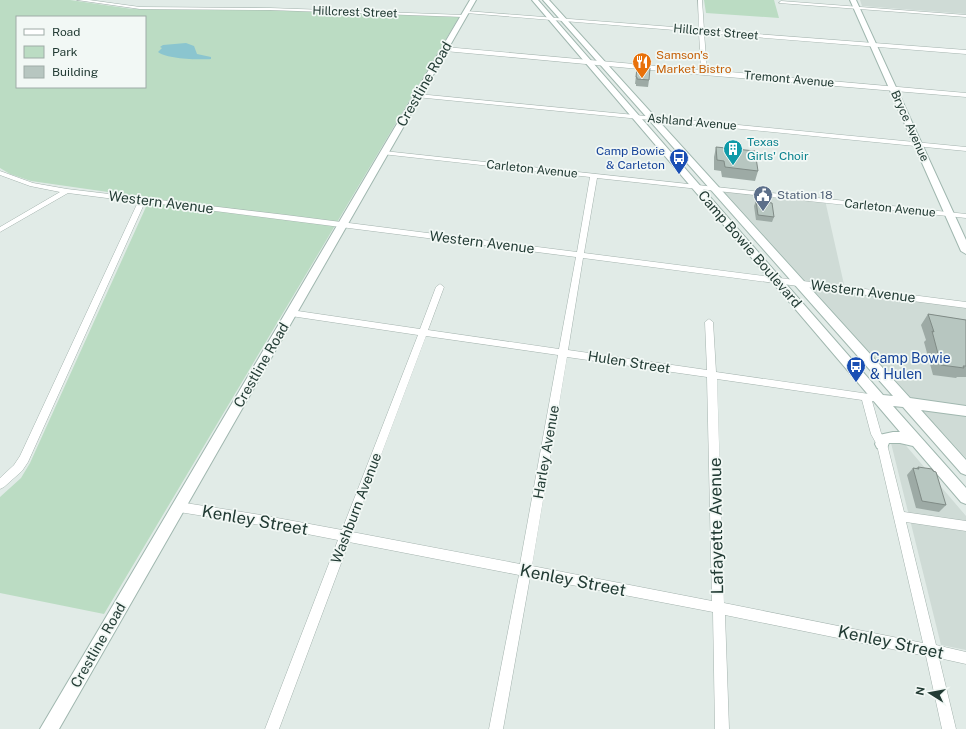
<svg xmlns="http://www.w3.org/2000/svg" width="966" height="729" font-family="'Public Sans',sans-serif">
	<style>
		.built { fill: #cfdbd6 }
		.green { fill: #bbdcc3; fill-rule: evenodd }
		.water { fill: #8bc5cf }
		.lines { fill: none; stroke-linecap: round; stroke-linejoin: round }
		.street-casing { stroke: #a4b3ae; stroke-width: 1 }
		.secondary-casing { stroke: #a0b7af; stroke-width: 2 }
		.street { fill: #fff; fill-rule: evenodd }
		.secondary { fill: #fff; fill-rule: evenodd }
		.wall { fill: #9daaa5 }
		.building { fill: #b7c6c0; stroke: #808b86 }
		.labels { text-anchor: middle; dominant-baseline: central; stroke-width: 3.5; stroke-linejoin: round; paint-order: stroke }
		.far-street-label { font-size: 12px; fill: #223b34; stroke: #f2f8f5 }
		.far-food-label { font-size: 12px; fill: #c56008; stroke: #f2f8f5; text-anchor: start }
		.far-culture-label { font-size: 12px; fill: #0d838f; stroke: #f2f8f5; text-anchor: start }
		.far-transit-label { font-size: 12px; fill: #164399; stroke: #f2f8f5; text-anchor: end }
		.far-service-label { font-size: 12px; fill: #4e5e75; stroke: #f2f8f5; text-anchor: start }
		.street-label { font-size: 14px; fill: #223b34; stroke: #f2f8f5 }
		.transit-label { font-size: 14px; fill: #164399; stroke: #f2f8f5; text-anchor: start }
		.near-street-label { font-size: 17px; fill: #223b34; stroke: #f2f8f5 }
	</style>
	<rect width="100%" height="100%" fill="#e1ebe7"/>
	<!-- built -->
	<path class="built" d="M860 0H966V14L862 6Z
		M722 189 825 200 845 289 966 305V458Z
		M902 441 966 516V650L941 645 891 443Z"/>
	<!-- green -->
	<path class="green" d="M0 0H70L132 9 270 10 459 17 104 614 0 593V497L21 478 30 463 150 198 31 181 10 174 0 168ZM17 17H145V87H17Z
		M704 0H774L779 18 706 13Z"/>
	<!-- water -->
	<path class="water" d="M186 43 194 46 197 54 211 57V59C199 60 167 59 158 52L162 48 160 47 163 45Z"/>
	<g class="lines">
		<defs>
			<path id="street" d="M77 0H89L140 7 270 8 464 15 466 16 464 17 270 10 140 9Z
				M698 0H702L704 30 966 50V54L704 33 707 70 966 93V97L704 75 445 51 442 49 445 47 701 70 699 32 466 13 464 12 466 11 699 29Z
				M781 1 966 15V17L779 3Z
				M418 94 966 147V151L416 97 415 96Z
				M384 151 966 214V218L597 178 584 253 966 302V308L583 258 568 350 707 370 705 322 709 319 713 322 716 372 883 396 885 399 883 402 872 401 881 433 887 444 904 512 966 521V531L906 522 936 645 966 652V664L939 658 956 729H942L926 656 725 615 729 729H715L713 612 530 577 503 729H489L519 575 349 542 279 729H265L338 540 261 525 179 512 175 510 174 507 175 504 179 502 261 515 342 530 418 335 291 316 288 315 287 313 288 311 291 310 420 329 436 287 440 284 444 287 428 330 559 349 576 257 145 202 28 462 22 471 4 487 0 489V478L14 465 20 456 138 202 68 193 0 232V227L60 192 30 186 0 175V171L33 183 67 189 286 215 577 252 590 177 382 154V152ZM426 336 558 355 520 564 352 532ZM567 357 707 377 712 601 532 566ZM717 379 862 400 871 434 877 445 923 643 724 603Z"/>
			<path id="secondary" d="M470 0H476L59 729H40Z
				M532 0H538L883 395 893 396 543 0H549L910 398 966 406V416L921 410 966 460V475L961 473 903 407 893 406 966 488V504L961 502 913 446 900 443H889L887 448 882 449 877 448 875 444 879 435 893 432H900Z
				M850 0H856L966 240V254L961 251Z"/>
		</defs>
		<!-- street casing -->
		<use href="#street" class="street-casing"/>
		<!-- secondary casing -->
		<use href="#secondary" class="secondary-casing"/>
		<!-- street -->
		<use href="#street" class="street"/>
		<!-- secondary -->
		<use href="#secondary" class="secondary"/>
	</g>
	<!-- wall -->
	<path class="wall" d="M637 67 649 80 648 87 636 86V84H635Z
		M716 147 758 171 755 181 722 177 721 171 714 170V157Z
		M756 201 774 217 772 222 756 220 754 206Z
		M928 314 966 320V377H957L956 378 933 375 924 342 926 340 921 325Z
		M918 467 946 505 939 512 916 508 907 475 913 468H916Z"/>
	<!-- building -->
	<path class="building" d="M637 67 650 68 649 80 637 79V77H636Z
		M716 147 755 151 758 171 725 167 724 161 717 160Z
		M756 201 772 203 774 217 758 215Z
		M928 314 966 320V366H963L964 368 941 365 932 331 934 332Z
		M918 467 932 469 933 471 936 472 946 505 922 501 913 468 919 469Z"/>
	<!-- icons -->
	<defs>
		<symbol id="restaurant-pin" viewBox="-11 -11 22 30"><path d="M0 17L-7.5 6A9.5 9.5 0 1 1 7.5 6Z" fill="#e8710a" stroke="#f2f8f5"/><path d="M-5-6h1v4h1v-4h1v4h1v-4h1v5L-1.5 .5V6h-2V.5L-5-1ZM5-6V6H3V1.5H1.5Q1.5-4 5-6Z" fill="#fff"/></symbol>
		<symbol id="building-pin" viewBox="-11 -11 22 30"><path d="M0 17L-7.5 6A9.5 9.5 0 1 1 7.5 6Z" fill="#0f9aa8" stroke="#f2f8f5"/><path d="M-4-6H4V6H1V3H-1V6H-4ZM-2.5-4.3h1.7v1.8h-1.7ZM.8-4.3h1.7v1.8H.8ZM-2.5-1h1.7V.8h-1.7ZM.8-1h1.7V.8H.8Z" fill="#fff"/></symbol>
		<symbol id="bus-pin" viewBox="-11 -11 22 30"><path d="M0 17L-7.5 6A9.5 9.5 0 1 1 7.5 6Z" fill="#1a4fb4" stroke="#f2f8f5"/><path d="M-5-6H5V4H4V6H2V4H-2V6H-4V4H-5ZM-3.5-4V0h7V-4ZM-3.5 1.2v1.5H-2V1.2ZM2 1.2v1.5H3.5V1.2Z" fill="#fff"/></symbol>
		<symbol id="civic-pin" viewBox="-11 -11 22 30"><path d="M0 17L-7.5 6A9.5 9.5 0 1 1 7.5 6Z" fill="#5c6f8a" stroke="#f2f8f5"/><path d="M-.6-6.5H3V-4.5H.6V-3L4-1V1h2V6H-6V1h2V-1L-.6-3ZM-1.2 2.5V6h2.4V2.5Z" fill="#fff"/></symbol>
	</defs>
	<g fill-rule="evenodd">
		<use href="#restaurant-pin" x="631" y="51" width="22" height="30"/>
		<use href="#building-pin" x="722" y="138" width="22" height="30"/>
		<use href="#bus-pin" x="668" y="147" width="22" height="30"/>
		<use href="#civic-pin" x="752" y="184" width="22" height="30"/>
		<use href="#bus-pin" x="845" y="355" width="22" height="30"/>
	</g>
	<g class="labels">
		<!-- far-street labels -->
		<g class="far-street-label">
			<text transform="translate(355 12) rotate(2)">Hillcrest Street</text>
			<text transform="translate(716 32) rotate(5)">Hillcrest Street</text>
			<text transform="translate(789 79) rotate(5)">Tremont Avenue</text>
			<text transform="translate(692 122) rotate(5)">Ashland Avenue</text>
			<text transform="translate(910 126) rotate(66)">Bryce Avenue</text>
			<text transform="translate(532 169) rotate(6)">Carleton Avenue</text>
			<text transform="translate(890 208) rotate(6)">Carleton Avenue</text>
		</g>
		<!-- far-food labels -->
		<g class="far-food-label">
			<text x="656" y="55">Samson's<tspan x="656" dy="14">Market Bistro</tspan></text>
		</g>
		<!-- far-culture labels -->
		<g class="far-culture-label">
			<text x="747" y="142">Texas<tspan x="747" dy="14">Girls' Choir</tspan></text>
		</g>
		<!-- far-transit labels -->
		<g class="far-transit-label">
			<text x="665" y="151">Camp Bowie<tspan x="665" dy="14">&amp; Carleton</tspan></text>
		</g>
		<!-- far-service labels -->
		<g class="far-service-label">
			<text x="777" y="195">Station 18</text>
		</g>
		<!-- street labels -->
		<g class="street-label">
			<text transform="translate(424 84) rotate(-60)">Crestline Road</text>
			<text transform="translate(161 202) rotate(7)">Western Avenue</text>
			<text transform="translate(482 242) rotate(7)">Western Avenue</text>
			<text transform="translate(750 249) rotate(49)">Camp Bowie Boulevard</text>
			<text transform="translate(863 291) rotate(7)">Western Avenue</text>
			<text transform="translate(629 362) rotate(9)">Hulen Street</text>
			<text transform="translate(261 365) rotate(-60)">Crestline Road</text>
			<text transform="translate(546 452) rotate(-80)">Harley Avenue</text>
			<text transform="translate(356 508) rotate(-69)">Washburn Avenue</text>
			<text transform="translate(98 645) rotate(-60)">Crestline Road</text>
		</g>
		<!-- transit labels -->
		<g class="transit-label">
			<text x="870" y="358">Camp Bowie<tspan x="870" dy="16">&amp; Hulen</tspan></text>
		</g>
		<!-- near-street labels -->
		<g class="near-street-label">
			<text transform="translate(255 520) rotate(10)">Kenley Street</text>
			<text transform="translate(716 526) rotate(-91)">Lafayette Avenue</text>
			<text transform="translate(573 580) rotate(11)">Kenley Street</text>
			<text transform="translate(891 642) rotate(12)">Kenley Street</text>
		</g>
	</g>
	<!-- legend -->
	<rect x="16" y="16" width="130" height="72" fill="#f2f8f5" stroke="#9faca8"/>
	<rect x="24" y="29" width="20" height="6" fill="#ffffff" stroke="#9faca8"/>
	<text x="52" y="36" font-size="12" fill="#223b34">Road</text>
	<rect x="24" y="46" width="20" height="12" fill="#bbdcc3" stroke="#9faca8"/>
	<text x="52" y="56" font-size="12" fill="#223b34">Park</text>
	<rect x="24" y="66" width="20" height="12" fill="#b7c6c0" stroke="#9faca8"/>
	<text x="52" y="76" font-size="12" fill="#223b34">Building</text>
	<!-- north arrow -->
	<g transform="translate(930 693) rotate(281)" stroke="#f2f8f5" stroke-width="3" paint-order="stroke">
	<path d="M0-3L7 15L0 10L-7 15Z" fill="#223b34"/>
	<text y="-6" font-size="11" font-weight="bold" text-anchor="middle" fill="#223b34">N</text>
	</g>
</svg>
